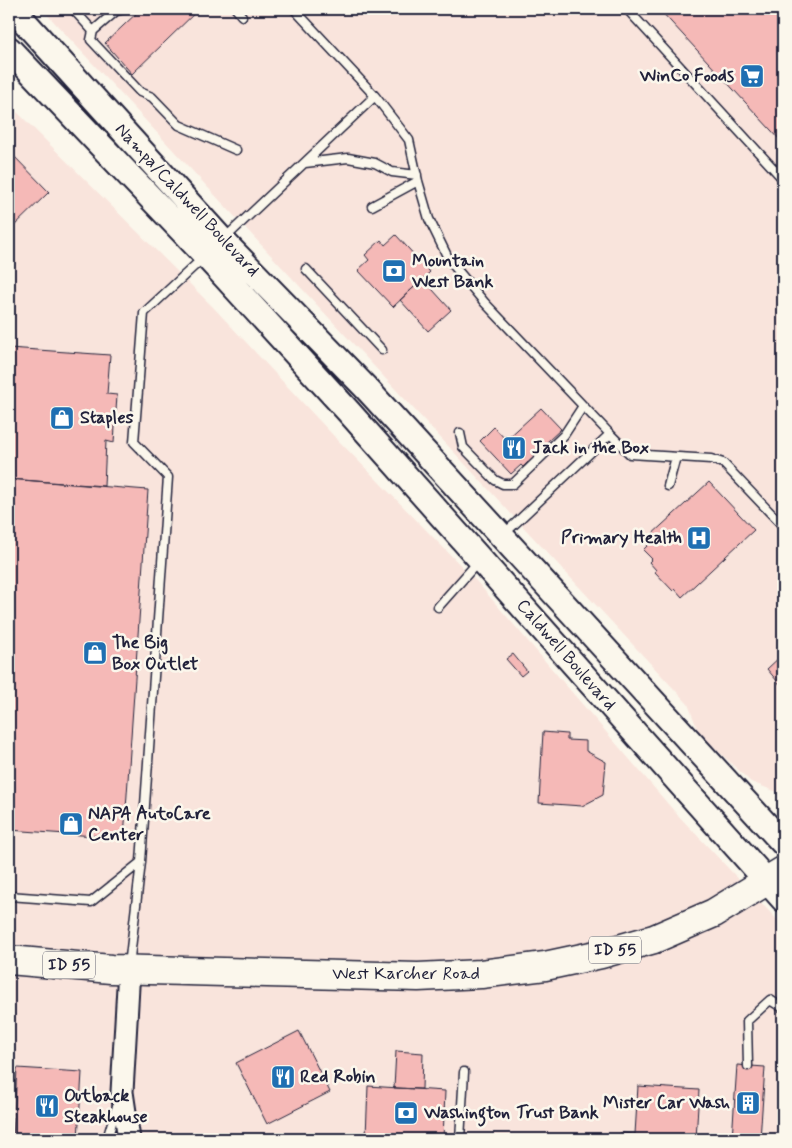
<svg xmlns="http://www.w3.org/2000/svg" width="792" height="1148" font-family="Mynerve,sans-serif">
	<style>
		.built { fill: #f9e4dc }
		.building { fill: #f5b9b7; stroke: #22223b }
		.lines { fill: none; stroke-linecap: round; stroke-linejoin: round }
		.lane-casing { stroke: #22223b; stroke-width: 11 }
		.secondary-casing { stroke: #22223b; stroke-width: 25 }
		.primary-casing { stroke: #22223b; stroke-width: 28 }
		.highway-casing { stroke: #22223b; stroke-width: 31 }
		.lane { stroke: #fbf7ec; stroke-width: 8 }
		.secondary { stroke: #fbf7ec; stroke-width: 21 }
		.primary { stroke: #fbf7ec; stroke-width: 24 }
		.highway { stroke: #fbf7ec; stroke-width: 28 }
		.labels { text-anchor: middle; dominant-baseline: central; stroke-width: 5; stroke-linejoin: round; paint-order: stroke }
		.shield { fill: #fbf7ec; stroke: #636270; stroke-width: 1 }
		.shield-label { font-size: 16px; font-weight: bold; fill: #22223b }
		.poi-label { font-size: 18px; font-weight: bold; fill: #22223b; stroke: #fbf7ec; text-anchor: start }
		.street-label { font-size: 18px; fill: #22223b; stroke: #fbf7ec }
	</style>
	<rect width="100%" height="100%" fill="#fbf7ec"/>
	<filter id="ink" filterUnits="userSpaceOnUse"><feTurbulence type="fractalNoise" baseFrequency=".02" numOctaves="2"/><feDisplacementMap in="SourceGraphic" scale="10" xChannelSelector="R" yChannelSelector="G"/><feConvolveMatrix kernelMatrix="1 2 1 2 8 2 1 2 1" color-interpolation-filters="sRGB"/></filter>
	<g filter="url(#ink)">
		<!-- built -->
		<path class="built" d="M42 9H783V790L780 793 751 782 699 733 688 704Z
			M9 104 212 306 332 434 477 582 675 812 783 926V1139H9Z"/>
		<!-- building -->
		<path class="building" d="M141 9H199L132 74 105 43Z
			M659 9H783V143Z
			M9 151 49 192 9 231Z
			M396 235 430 272 393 307 358 270 369 260 365 255 381 240 385 245Z
			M423 279 451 310 428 331 400 300Z
			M9 348 110 355 107 394 117 395 114 443 106 441 104 486 9 479Z
			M541 408 561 429 533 455 536 458 530 464 528 462 523 467 521 465 511 474 480 441 494 427 506 440Z
			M9 479 148 490 124 838 9 830Z
			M709 482 754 530 682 597 675 589 673 591 655 572 656 570 649 562 652 559 643 550 654 539 650 536Z
			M513 654 527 671 521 676 506 659Z
			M783 654V688L767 669Z
			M543 732 567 734V740L586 741V751L606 762 603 795 582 806 539 803Z
			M299 1031 330 1092 267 1124 236 1063Z
			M396 1051 423 1053 422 1089 394 1088Z
			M737 1065 765 1067 760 1139H732Z
			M17 1068 82 1072 78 1139H13Z
			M368 1086 445 1091 443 1139H396L366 1136Z
			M638 1086 699 1090 696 1139H619L620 1133 635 1134Z"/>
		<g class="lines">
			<defs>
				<path id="lane" d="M73 9 93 31
					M125 9 116 11 93 31 91 40 140 92 152 97 179 125 236 150
					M236 9 242 16
					M294 9 375 96 409 140 418 181 429 219 449 260 485 303 610 434 503 535
					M627 9 783 179
					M9 28 29 9
					M305 163 348 158 375 163 392 172 417 175
					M372 206 418 181
					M224 239 375 96
					M306 269 382 350
					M460 433 463 447 495 480 503 484H513L564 435 583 406
					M610 434 630 454 711 459 723 463 783 526
					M668 486 676 457
					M438 607 478 562
					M9 896 91 902 141 862
					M129 966 141 862 168 477 134 442 144 313 204 257
					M748 1066 747 1021 770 1000 783 1008
					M107 1139 117 1106
					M460 1139 464 1072"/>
				<path id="secondary" d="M129 969 122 1092 129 1139"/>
				<path id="primary" d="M13 9 222 240 366 388 783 843
					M9 49 206 256 348 411 783 899"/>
				<path id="highway" d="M9 960 111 969 418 977 481 974 545 966 601 954 654 939 714 913 783 871"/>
			</defs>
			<!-- lane casing -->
			<use href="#lane" class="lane-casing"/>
			<!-- secondary casing -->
			<use href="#secondary" class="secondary-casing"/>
			<!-- primary casing -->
			<use href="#primary" class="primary-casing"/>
			<!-- highway casing -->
			<use href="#highway" class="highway-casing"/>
			<!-- lane -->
			<use href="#lane" class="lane"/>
			<!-- secondary -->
			<use href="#secondary" class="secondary"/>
			<!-- primary -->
			<use href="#primary" class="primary"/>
			<!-- highway -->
			<use href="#highway" class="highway"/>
		</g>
	</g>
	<!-- icons -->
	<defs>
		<symbol id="supermarket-square" viewBox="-11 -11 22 22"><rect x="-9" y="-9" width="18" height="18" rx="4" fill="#1f6fb2" stroke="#fbf7ec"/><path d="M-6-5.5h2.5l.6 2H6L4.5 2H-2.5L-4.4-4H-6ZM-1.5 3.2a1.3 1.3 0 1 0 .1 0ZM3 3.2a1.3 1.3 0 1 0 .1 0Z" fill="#fff"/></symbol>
		<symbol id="bank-square" viewBox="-11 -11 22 22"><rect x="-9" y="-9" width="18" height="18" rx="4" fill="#1f6fb2" stroke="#fbf7ec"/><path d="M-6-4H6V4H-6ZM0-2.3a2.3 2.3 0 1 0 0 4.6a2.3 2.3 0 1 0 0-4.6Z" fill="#fff"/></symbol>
		<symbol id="shop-square" viewBox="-11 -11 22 22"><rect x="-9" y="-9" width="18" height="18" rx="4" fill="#1f6fb2" stroke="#fbf7ec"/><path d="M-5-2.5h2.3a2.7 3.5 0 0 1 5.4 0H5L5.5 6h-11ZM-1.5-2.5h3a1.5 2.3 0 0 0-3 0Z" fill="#fff"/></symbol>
		<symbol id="restaurant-square" viewBox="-11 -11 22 22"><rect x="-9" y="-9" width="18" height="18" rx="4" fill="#1f6fb2" stroke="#fbf7ec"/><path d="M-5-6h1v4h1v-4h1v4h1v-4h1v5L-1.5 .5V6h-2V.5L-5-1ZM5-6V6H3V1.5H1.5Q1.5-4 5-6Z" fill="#fff"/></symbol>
		<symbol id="hospital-square" viewBox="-11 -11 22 22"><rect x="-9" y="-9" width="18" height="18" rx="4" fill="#1f6fb2" stroke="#fbf7ec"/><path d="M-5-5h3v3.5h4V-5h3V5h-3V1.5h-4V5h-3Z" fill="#fff"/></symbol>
		<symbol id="building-square" viewBox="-11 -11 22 22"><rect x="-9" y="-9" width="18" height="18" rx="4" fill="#1f6fb2" stroke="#fbf7ec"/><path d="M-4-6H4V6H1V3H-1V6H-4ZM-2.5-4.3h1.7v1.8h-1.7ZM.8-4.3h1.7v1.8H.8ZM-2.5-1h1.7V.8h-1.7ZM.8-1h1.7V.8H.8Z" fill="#fff"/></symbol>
	</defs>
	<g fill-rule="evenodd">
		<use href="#supermarket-square" x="738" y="62" width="28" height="28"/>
		<use href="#bank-square" x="380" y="257" width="28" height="28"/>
		<use href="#shop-square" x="48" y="404" width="28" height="28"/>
		<use href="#restaurant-square" x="500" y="434" width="28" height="28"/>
		<use href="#hospital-square" x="685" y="524" width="28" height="28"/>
		<use href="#shop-square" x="81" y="639" width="28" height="28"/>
		<use href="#shop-square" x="57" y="810" width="28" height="28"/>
		<use href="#restaurant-square" x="269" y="1063" width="28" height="28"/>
		<use href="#building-square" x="734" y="1089" width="28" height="28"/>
		<use href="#restaurant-square" x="33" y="1092" width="28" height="28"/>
		<use href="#bank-square" x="392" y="1099" width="28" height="28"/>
	</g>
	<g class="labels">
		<!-- shield labels -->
		<g class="shield">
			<rect x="589" y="936.5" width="52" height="27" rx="4"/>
			<rect x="43" y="951.5" width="52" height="27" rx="4"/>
		</g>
		<g class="shield-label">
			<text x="615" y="950">ID 55</text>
			<text x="69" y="965">ID 55</text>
		</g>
		<!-- poi labels -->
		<g class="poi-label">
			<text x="734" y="76" text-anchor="end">WinCo Foods</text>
			<text x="412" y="261">Mountain<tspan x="412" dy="21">West Bank</tspan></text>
			<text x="80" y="418">Staples</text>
			<text x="532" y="448">Jack in the Box</text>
			<text x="682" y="538" text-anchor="end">Primary Health</text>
			<text x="112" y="643">The Big<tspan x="112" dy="21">Box Outlet</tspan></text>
			<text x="88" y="814">NAPA AutoCare<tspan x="88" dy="21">Center</tspan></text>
			<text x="300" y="1077">Red Robin</text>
			<text x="64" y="1096">Outback<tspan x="64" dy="21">Steakhouse</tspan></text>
			<text x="730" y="1103" text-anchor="end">Mister Car Wash</text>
			<text x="424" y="1113">Washington Trust Bank</text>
		</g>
		<!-- street labels -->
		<g class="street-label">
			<text transform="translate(187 200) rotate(47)">Nampa/Caldwell Boulevard</text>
			<text transform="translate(566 655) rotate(49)">Caldwell Boulevard</text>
			<text x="406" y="974">West Karcher Road</text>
		</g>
	</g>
	<!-- margin -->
	<rect width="792" height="1148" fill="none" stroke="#fbf7ec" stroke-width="30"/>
	<rect x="15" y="15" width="762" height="1118" fill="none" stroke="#22223b" stroke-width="2" filter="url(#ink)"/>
</svg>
